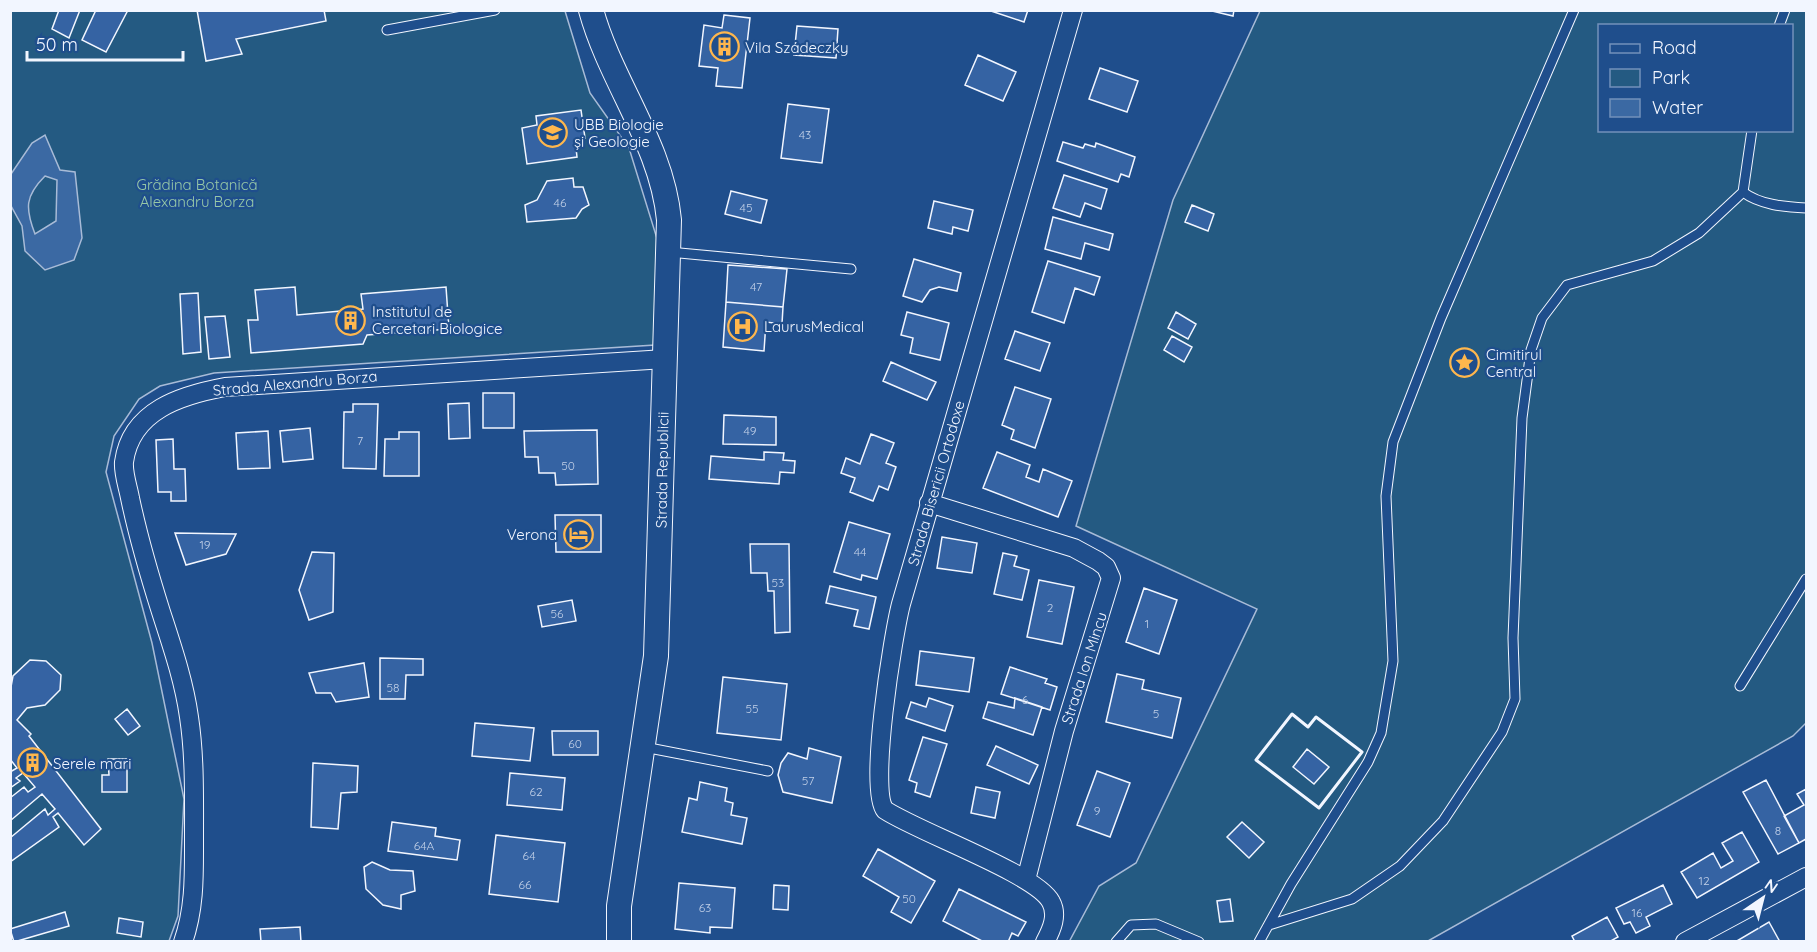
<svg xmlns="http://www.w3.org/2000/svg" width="1817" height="952" font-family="Quicksand,sans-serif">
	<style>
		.green { fill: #245a82; stroke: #a8bbd7; stroke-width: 1.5; fill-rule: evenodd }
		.water { fill: #3b69a3; stroke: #a8bbd7; stroke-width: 1.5; fill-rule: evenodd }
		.building { fill: #3563a3; stroke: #f2f6ff; stroke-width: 1.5 }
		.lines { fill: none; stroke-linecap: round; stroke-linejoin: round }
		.service-casing { stroke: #f2f6ff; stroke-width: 11 }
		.minor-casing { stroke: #f2f6ff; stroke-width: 20 }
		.tertiary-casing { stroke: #f2f6ff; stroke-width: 26 }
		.service { stroke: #1f4e8c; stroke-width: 9 }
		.minor { stroke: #1f4e8c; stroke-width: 18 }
		.tertiary { stroke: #1f4e8c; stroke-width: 24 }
		.wall { stroke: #f2f6ff; stroke-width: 3 }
		.labels { text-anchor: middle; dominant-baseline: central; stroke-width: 4.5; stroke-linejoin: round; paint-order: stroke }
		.number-label { font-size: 12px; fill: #c3d1e8 }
		.poi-label { font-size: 15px; fill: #f2f6ff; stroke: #1f4e8c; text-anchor: start }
		.park-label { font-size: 15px; fill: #97c8a6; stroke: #1f4e8c }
		.street-label { font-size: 15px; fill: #f2f6ff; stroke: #1f4e8c }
	</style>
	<rect width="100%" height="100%" fill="#1f4e8c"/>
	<!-- green -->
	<path class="green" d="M10 11H565L590 93 629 148 659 245 655 345 214 373 160 386 139 399 114 436 106 472 152 643 184 799 178 916 169 941H11Z
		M1260 11H1806V723L1793 736 1428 941 1069 942 1099 886 1136 863 1257 609 1076 526 1173 200ZM1600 26H1792V130H1600Z"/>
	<!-- water -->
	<path class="water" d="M45 135 60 170 75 172 82 238 74 260 45 270 25 251 22 226 10 204 11 174 32 143ZM45 176 57 180 56 221 35 234C25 208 25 196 45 176Z"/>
	<!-- building -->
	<path class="building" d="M59 10H80L69 38 52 29Z
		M96 10H128L106 52 82 40Z
		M197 10H324L326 21 236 39 242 54 206 61Z
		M988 10H1028L1024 22Z
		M1208 10H1234L1233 16Z
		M724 15 750 18 742 88 716 86 718 68 699 66 704 25 722 28Z
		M797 26 838 29 836 58 794 55Z
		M978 55 1016 72 1003 101 965 85Z
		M1100 68 1138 81 1127 112 1089 99Z
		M788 104 829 109 822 163 781 158Z
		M581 110 585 138 575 139 577 157 527 164 522 128 537 125 536 116Z
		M1063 142 1083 148 1085 144 1095 147 1096 143 1135 157 1129 177 1121 174 1118 182 1057 161Z
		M1064 175 1107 189 1101 209 1085 203 1080 217 1053 208Z
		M573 178 574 187H583L589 205 582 209 576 218 527 222 525 205 537 200 547 181Z
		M731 191 767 200 761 223 725 214Z
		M934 201 973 210 968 231 953 227 952 234 928 228Z
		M1192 205 1214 214 1208 231 1185 222Z
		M1053 217 1113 234 1109 250 1085 243 1081 259 1045 249Z
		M914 259 961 273 957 291 939 287 930 290 922 302 903 296Z
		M1048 261 1100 277 1094 295 1075 288 1064 323 1032 312Z
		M728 265 787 269 783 307 726 302Z
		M295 287 297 315 363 309 361 294 446 287 449 329 367 335 363 344 251 353 248 320H258L255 290Z
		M198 293 201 352 183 354 180 294Z
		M726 302 783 307 782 324 766 322 764 351 723 347Z
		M907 312 949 323 940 360 910 353 913 338 901 335Z
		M1176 312 1196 324 1188 339 1168 328Z
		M225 316 230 357 209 359 205 317Z
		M1015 331 1050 343 1040 371 1005 359Z
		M1172 336 1192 347 1184 362 1164 350Z
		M891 362 936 382 927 400 883 381Z
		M1015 387 1051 399 1035 448 1011 439 1014 430 1002 425Z
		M483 393H514V428H483Z
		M469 403 470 438 449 439 448 404Z
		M353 404H378L376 469 343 468 344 412H353Z
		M724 415 776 417V445L723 444Z
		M310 428 313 459 283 462 280 431Z
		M597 430 598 484 556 485 555 473H539L538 457H525L524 431Z
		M268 431 270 468 238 469 236 433Z
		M399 432H419V476H384L385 439H399Z
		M871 434 894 443 886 463 896 467 888 490 879 486 873 501 850 492 855 478 841 473 846 458 860 464Z
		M173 439 174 469H185L186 501H171V492H158L156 440Z
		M764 452 784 453 783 460 795 461 794 473 780 472 779 484 709 479 711 456 764 460Z
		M997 452 1030 465 1026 477 1039 482 1043 469 1072 481 1058 517 983 488Z
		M555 515H601V552H556Z
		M849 522 890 534 877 579 862 575 861 580 834 572Z
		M175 533 236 534 226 554 186 565Z
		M942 537 977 543 972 573 937 568Z
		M750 544H789L790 632 775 633 774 591H768L767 573H751Z
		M312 552 334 553 333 612 309 620 299 590Z
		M1003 553 1017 556 1014 566 1029 570 1022 600 994 594Z
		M1039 580 1074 587 1062 644 1027 637Z
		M830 586 876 597 869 629 854 626 858 610 826 603Z
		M1144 588 1177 600 1159 654 1126 642Z
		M572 600 576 621 542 627 538 606Z
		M920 651 974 658 969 692 916 685Z
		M380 658 423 659V675H406L405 699H380Z
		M30 660 46 661 61 675 60 690 45 705 27 708 17 720 31 734 29 736 101 829 84 845 58 813 53 817 59 827 10 862V838L45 809 48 815 55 809 42 794 10 821V798L24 787 28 792 35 787 23 773 16 778 20 781 10 788V772L17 768 10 759V692L13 676Z
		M364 663 369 697 336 702 331 693H316L309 673Z
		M1010 667 1047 679 1045 683 1057 687 1050 710 1001 694Z
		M1117 674 1144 680 1142 689 1181 698 1172 738 1106 722Z
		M723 677 787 684 781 740 717 733Z
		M929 698 953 706 945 731 906 718 911 702 926 707Z
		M1015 698 1042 707 1033 735 983 718 988 702 1014 708Z
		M127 709 140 726 128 735 115 719Z
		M475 723 534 728 530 761 472 756Z
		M552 731H598V755H553Z
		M923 737 947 744 930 797 915 792 917 783 909 780Z
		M996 746 1038 765 1029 784 987 765Z
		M809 748 841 757 832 803 783 792 778 775 781 763 788 753 807 759Z
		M1307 749 1329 767 1314 784 1293 767Z
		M108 759H127V792H102V775H109Z
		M313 763 358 766 357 792 341 793 338 829 311 827Z
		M1097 771 1130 783 1110 837 1077 825Z
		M510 773 565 778 562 810 507 805Z
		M1766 780 1799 843 1778 854 1743 792Z
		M700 782 727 788 725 801 733 803 731 815 747 818 742 844 682 832 689 798 697 800Z
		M976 787 1000 792 995 818 971 813Z
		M1806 789V839L1799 843 1784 816 1804 805 1797 794Z
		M392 822 436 828 435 836 460 840 457 860 388 851Z
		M1242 822 1264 842 1249 858 1227 837Z
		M1742 832 1759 862 1697 898 1681 872 1713 853 1721 868 1733 861 1722 843Z
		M496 835 565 843 558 902 489 894Z
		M878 849 935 881 911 923 891 912 899 897 863 876Z
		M372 862 390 870 413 871 415 891 401 895V909L383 905 366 889 364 867Z
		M679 883 735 888 732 928 710 927V933L675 929Z
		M774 885 789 886 788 910 773 909Z
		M1663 885 1672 904 1646 917 1650 926 1636 933 1630 922 1624 924 1616 908Z
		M959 889 1026 922 1018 936 1012 933 1008 942H984L943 921Z
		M1230 899 1233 921 1220 922 1217 901Z
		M65 912 69 926 14 942 10 929Z
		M1607 917 1618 937 1609 942H1575L1572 936Z
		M119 918 143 922 141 937 117 933Z
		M1769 922 1780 942H1735Z
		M300 927 301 942H261L260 929Z"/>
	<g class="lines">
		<defs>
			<path id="service" d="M1779 26 1785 10
				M387 30 495 10
				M1743 192C1760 205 1785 207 1806 208
				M669 252 851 269
				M1740 686 1806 579
				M644 747 768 771
				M1269 925 1352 899 1400 866 1443 821 1502 732 1515 699 1513 638 1522 418 1531 350 1542 318 1567 285 1653 261 1699 233 1743 192 1752 130
				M1116 942 1131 925 1156 924 1199 942
				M1259 942 1291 884 1368 762 1381 733 1393 661 1386 496 1393 442 1441 318 1574 10"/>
			<path id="minor" d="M929 503 1074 548 1098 561 1106 567 1111 578 1064 731 1026 880
				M183 942C195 908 194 874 194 839 194 798 195 757 189 717 184 681 172 646 161 612 149 574 138 536 130 498 128 487 123 473 124 462 131 410 182 395 225 387L665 359
				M1045 942C1052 929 1058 915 1051 902 1037 874 918 832 885 810 868 790 893 635 901 604L1073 10
				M1685 942 1806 877"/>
			<path id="tertiary" d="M591 10C611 83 662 144 669 220L656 656 619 906V942"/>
		</defs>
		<!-- service casing -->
		<use href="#service" class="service-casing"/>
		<!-- minor casing -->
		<use href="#minor" class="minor-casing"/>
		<!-- tertiary casing -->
		<use href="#tertiary" class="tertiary-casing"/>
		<!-- service -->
		<use href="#service" class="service"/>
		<!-- minor -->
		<use href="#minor" class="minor"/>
		<!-- tertiary -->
		<use href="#tertiary" class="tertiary"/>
		<!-- wall -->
		<path class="wall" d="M1292 714 1308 727 1316 717 1362 752 1319 808 1256 760Z"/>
	</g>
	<!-- icons -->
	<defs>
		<symbol id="building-ring" viewBox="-11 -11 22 22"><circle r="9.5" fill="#1f4e8c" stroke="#ffb74d" stroke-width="1.5"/><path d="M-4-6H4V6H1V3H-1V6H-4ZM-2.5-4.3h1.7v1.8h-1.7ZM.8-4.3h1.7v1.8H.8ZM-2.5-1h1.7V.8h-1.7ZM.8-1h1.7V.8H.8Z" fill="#ffb74d"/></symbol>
		<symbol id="university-ring" viewBox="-11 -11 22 22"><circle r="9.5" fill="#1f4e8c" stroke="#ffb74d" stroke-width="1.5"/><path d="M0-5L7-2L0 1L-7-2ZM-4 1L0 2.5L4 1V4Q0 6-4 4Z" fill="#ffb74d"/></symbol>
		<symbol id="hospital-ring" viewBox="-11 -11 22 22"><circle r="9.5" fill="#1f4e8c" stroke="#ffb74d" stroke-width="1.5"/><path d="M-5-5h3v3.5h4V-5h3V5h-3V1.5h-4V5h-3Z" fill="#ffb74d"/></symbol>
		<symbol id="sight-ring" viewBox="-11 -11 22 22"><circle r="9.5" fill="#1f4e8c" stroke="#ffb74d" stroke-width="1.5"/><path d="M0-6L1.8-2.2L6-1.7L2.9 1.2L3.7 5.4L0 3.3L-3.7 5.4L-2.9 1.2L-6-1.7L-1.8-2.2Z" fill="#ffb74d"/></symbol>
		<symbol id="hotel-ring" viewBox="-11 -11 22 22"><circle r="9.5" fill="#1f4e8c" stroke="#ffb74d" stroke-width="1.5"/><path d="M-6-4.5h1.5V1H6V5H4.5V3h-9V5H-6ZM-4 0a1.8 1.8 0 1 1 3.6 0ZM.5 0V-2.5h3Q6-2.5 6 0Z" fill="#ffb74d"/></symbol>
	</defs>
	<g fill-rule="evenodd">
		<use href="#building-ring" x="708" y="30" width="33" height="33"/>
		<use href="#university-ring" x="536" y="116" width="33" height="33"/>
		<use href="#building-ring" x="334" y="304" width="33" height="33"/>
		<use href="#hospital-ring" x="726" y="310" width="33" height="33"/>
		<use href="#sight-ring" x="1448" y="346" width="33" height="33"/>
		<use href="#hotel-ring" x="562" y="518" width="33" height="33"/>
		<use href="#building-ring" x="16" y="746" width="33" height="33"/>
	</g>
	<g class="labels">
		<!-- number labels -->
		<g class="number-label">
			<text x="805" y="134">43</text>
			<text x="560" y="202">46</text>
			<text x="746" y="207">45</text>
			<text x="756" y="286">47</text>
			<text x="750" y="430">49</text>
			<text x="360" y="440">7</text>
			<text x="568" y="465">50</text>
			<text x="205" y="544">19</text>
			<text x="860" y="551">44</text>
			<text x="778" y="582">53</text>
			<text x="1050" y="607">2</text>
			<text x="557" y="613">56</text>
			<text x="1147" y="623">1</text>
			<text x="393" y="687">58</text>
			<text x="1025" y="699">6</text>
			<text x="752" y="708">55</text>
			<text x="1156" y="713">5</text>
			<text x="575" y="743">60</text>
			<text x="808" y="780">57</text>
			<text x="536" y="791">62</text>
			<text x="1097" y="810">9</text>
			<text x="1778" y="830">8</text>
			<text x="424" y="845">64A</text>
			<text x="529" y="855">64</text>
			<text x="1704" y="880">12</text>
			<text x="525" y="884">66</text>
			<text x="909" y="898">50</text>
			<text x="705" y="907">63</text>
			<text x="1637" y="912">16</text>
		</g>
		<!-- poi labels -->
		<g class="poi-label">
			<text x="745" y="47">Vila Szádeczky</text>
			<text x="574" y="124">UBB Biologie<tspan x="574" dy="17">și Geologie</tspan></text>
			<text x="372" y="311">Institutul de<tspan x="372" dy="17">Cercetari Biologice</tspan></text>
			<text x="764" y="326">LaurusMedical</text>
			<text x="1486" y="354">Cimitirul<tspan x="1486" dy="17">Central</tspan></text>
			<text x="557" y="534" text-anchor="end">Verona</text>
			<text x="53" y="763">Serele mari</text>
		</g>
		<!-- park labels -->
		<g class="park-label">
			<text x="197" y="184">Grădina Botanică<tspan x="197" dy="17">Alexandru Borza</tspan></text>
		</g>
		<!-- street labels -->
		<g class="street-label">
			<text transform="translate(295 383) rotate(-5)">Strada Alexandru Borza</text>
			<text transform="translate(662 470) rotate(-89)">Strada Republicii</text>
			<text transform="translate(936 483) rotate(-74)">Strada Bisericii Ortodoxe</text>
			<text transform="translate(1084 668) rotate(-72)">Strada Ion Mincu</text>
		</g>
	</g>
	<!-- border -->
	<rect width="1817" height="952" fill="none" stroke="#f2f6ff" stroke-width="24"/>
	<!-- legend -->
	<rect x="1598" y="24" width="195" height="108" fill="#1f4e8c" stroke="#7391ba" stroke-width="1.5"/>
	<rect x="1610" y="44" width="30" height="9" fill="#1f4e8c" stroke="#7391ba" stroke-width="1.5"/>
	<text x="1652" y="54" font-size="18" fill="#f2f6ff">Road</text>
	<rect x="1610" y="69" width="30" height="18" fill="#245a82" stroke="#7391ba" stroke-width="1.5"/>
	<text x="1652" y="84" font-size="18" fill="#f2f6ff">Park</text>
	<rect x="1610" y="99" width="30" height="18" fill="#3b69a3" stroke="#7391ba" stroke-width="1.5"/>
	<text x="1652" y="114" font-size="18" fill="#f2f6ff">Water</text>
	<!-- north arrow -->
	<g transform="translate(1763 898) rotate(35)" stroke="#1f4e8c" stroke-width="4.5" paint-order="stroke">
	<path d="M0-4.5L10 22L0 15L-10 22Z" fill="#f2f6ff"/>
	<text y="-9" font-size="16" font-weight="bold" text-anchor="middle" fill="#f2f6ff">N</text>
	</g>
	<!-- scale -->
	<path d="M27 51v9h156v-9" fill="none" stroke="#f2f6ff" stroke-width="3"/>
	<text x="36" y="51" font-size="18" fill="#f2f6ff" stroke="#1f4e8c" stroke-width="4.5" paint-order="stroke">50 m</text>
</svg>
